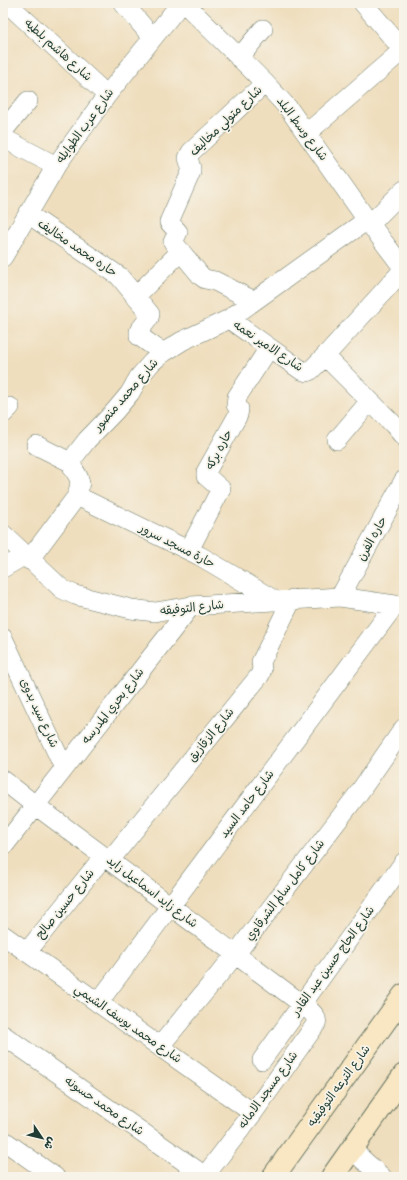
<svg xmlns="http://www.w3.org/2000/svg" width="407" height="1180" font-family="Pangolin,'Playpen Sans Arabic',sans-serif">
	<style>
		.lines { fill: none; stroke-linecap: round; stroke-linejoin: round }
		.street-casing { stroke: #687564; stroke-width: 20 }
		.secondary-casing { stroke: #687564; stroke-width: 24 }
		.street { stroke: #fff; stroke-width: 19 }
		.secondary { stroke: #f9e7c3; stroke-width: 22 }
		.labels { text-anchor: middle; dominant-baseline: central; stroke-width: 3.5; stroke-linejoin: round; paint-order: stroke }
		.street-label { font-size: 12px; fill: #1f3d34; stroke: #f7f3e8 }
	</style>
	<rect width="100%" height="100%" fill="#f7f3e8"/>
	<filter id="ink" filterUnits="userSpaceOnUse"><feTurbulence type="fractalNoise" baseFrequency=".025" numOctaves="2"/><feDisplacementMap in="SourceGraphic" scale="8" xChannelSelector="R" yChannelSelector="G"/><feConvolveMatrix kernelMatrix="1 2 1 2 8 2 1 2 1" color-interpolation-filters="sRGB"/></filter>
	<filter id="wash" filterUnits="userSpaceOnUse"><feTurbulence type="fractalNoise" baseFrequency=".012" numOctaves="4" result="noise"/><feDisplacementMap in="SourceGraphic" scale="16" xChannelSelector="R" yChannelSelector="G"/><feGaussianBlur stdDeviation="0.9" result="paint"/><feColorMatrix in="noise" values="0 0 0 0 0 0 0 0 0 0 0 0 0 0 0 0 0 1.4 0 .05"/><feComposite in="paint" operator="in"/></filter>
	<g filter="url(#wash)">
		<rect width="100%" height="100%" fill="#efdebd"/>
	</g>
	<g filter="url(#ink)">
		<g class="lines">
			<defs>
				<path id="street" d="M123 3 152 37
					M184 3 265 83 289 109 367 220 404 269
					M363 3 403 50
					M9 5 107 95
					M239 58 263 29
					M3 131 28 101
					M307 133 404 49
					M3 138 56 166
					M28 214 119 276 150 314 149 318 139 331V336L163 353
					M370 224 404 190
					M3 257 56 166 107 95 181 3
					M135 297 181 251
					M254 301 215 281 205 279 201 276 173 242 178 232 169 222 191 172V168L188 158 191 152 265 83
					M229 319 301 370 307 372 311 370 325 356 404 269
					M325 356 394 425 404 437
					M3 414 10 407
					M337 440 370 401
					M36 445 70 462
					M77 496 200 556 276 601
					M3 534 62 589 75 595 131 609 155 612 191 606 340 597 395 605 404 608
					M189 550 221 489 206 476V472L238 415 239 409 236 405 237 397 269 348
					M29 560 77 496C83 475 78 480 70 462L87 440 115 411 130 393 139 377 152 362 163 353 182 341 229 319 367 220
					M3 568 25 555
					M340 597 404 480
					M3 638 64 768
					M3 780 35 805 302 1004C308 1009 319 1016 316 1024L253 1113 204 1177
					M3 847 191 606
					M110 860 260 675 262 669 261 662 292 599
					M3 935 253 1113
					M27 952 104 856
					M98 1003 395 605
					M3 1035 205 1176
					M160 1046 235 955 358 794 404 728
					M262 1060 404 862
					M3 1140 55 1177
					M351 1149 382 1177"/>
				<path id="secondary" d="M273 1177 404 995
					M332 1177 404 1075"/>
			</defs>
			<!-- street casing -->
			<use href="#street" class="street-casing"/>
			<!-- secondary casing -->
			<use href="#secondary" class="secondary-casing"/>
			<!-- street -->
			<use href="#street" class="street"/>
			<!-- secondary -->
			<use href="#secondary" class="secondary"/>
		</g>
	</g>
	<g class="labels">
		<!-- street labels -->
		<g class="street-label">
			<text transform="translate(58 50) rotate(42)">شارع هاشم بلطيه</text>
			<text transform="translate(226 121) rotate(-44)">شارع متولي مخاليف</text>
			<text transform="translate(85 126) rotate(-54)">شارع عرب الطوايله</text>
			<text transform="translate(302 129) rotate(53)">شارع وسط البلد</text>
			<text transform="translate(77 248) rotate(34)">حاره محمد مخاليف</text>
			<text transform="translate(268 346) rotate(34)">شارع الامير نعمه</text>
			<text transform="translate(126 395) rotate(-49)">شارع محمد منصور</text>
			<text transform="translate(219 450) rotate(-62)">حاره بركه</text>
			<text transform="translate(372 539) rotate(-61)">حاره الفرن</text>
			<text transform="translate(177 546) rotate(27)">حارة مسجد سرور</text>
			<text transform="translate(192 608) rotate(-6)">شارع التوفيقه</text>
			<text transform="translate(113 706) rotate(-52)">شارع بحري المدرسه</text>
			<text transform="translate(39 713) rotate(65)">شارع سيد بدوى</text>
			<text transform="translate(211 735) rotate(-51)">شارع الزقازيق</text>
			<text transform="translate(247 804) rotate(-53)">شارع حامد السيد</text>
			<text transform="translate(285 890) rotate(-53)">شارع كامل سالم الشرقاوي</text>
			<text transform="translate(152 892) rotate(37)">شارع زايد اسماعيل زايد</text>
			<text transform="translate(65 904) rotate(-51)">شارع حسين صالح</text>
			<text transform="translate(333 961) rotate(-54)">شارع الحاج حسين عبد القادر</text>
			<text transform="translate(128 1024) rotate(35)">شارع محمد يوسف الشيمي</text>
			<text transform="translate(339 1086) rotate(-54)">شارع الترعه التوفيقيه</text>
			<text transform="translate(268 1090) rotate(-54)">شارع مسجد الامانه</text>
			<text transform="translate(104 1106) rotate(35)">شارع محمد حسونه</text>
		</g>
	</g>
	<!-- margin -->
	<rect width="407" height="1180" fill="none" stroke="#f7f3e8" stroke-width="16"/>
	<!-- north arrow -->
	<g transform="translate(42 1138) rotate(125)" stroke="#f7f3e8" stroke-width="3" paint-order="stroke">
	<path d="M0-3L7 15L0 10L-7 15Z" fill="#1f3d34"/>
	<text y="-6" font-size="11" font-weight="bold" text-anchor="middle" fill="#1f3d34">ش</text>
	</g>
</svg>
